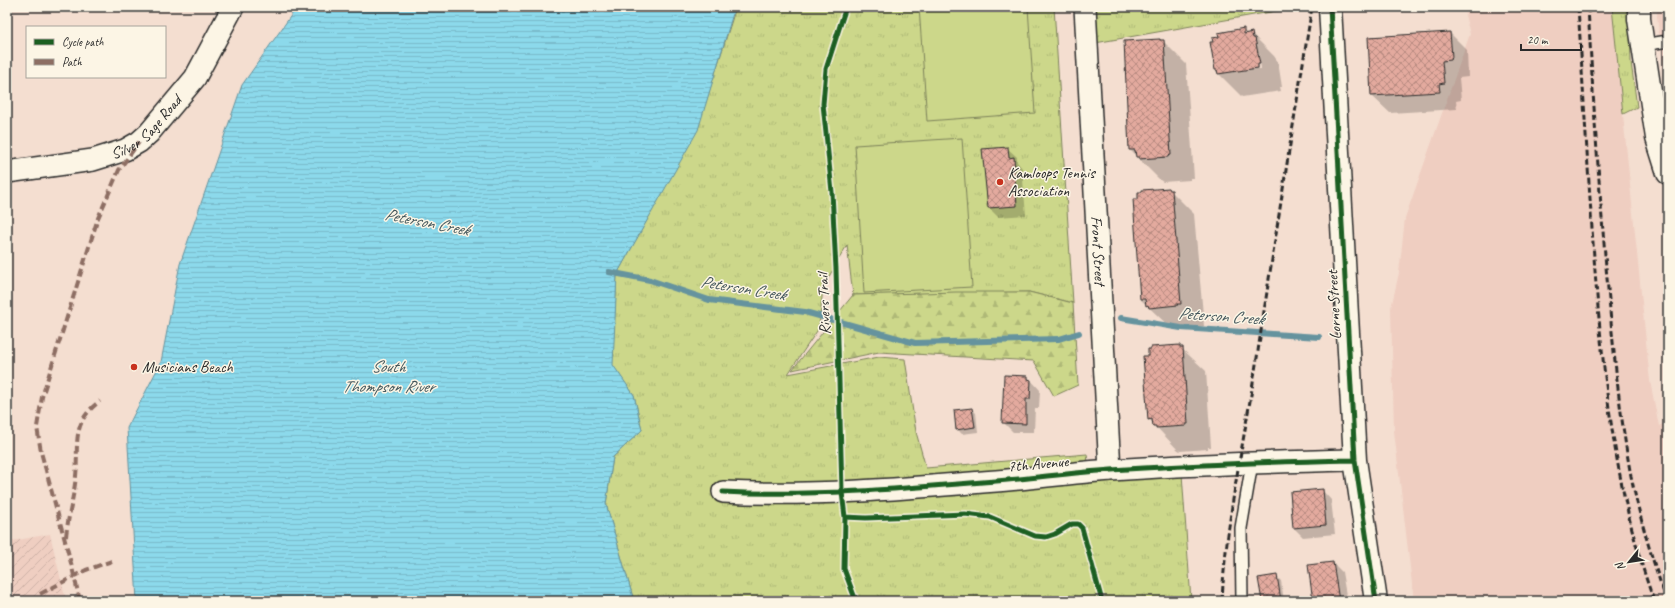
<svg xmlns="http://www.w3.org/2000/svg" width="1675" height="608" font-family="Caveat,sans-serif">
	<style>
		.built { fill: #efcec1 }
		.industrial { fill: url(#industrial-furrows) }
		.grass { fill: url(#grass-tufts); stroke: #7c815a }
		.forest { fill: url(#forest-firs); stroke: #7c815a }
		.pitch { fill: #ccd78a; stroke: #7c815a }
		.water { fill: url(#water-rules); stroke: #65939e }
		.shadow { fill: #0003; fill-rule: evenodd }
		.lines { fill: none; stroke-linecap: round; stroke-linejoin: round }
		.stream { stroke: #65939e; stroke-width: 6 }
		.building { fill: url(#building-cross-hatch); stroke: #2b2b2b }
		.service-casing { stroke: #2b2b2b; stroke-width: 14 }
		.minor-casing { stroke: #2b2b2b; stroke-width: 24 }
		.tertiary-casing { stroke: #2b2b2b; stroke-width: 25 }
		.secondary-casing { stroke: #2b2b2b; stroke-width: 25 }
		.service { stroke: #fcf5e5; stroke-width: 11 }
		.minor { stroke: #fcf5e5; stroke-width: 21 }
		.tertiary { stroke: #fcf5e5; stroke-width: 22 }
		.secondary { stroke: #fcf5e5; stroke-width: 22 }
		.rail { stroke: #2b2b2b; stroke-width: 3; stroke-dasharray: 6 3; stroke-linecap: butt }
		.quiet { stroke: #8d6e63; stroke-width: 4; stroke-dasharray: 8 4; stroke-linecap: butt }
		.cycleway-casing { stroke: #fcf5e5; stroke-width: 8 }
		.cycleway { stroke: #1b5e20; stroke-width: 5 }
		.poi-dot { fill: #c8321e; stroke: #fcf5e5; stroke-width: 1.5 }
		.labels { text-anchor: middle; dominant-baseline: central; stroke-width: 3; stroke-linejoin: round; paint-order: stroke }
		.street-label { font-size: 16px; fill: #2b2b2b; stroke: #fcf5e5 }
		.poi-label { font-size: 16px; fill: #2b2b2b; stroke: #fcf5e5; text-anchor: start }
		.water-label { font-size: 17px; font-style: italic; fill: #43565b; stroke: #fcf5e5 }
	</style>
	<defs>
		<pattern id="industrial-furrows" width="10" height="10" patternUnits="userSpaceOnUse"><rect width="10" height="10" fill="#efcec1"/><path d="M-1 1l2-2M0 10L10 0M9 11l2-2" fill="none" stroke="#cdb1a6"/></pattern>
		<pattern id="grass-tufts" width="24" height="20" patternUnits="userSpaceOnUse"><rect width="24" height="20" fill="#ccd78a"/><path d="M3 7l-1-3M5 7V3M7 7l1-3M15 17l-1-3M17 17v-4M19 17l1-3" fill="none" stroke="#afb977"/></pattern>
		<pattern id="forest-firs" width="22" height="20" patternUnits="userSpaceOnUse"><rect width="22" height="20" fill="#ccd78a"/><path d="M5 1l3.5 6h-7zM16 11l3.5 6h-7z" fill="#afb977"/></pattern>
		<pattern id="water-rules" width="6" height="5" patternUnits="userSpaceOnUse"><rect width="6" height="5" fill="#8cd9eb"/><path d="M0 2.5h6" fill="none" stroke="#79baca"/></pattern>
		<pattern id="building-cross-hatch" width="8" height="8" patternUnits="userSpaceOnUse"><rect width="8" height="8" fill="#e3aa9e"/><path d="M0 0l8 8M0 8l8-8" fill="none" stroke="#b88b81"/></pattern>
	</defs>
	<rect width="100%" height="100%" fill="#f4ded0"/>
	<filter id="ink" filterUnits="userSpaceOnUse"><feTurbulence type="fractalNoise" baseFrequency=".025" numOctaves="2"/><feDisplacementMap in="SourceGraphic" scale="8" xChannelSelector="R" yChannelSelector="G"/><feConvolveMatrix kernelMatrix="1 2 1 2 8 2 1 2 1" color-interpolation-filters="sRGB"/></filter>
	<g filter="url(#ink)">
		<!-- built -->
		<path class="built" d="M1469 7H1612L1650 381 1659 426 1668 421V601H1414L1394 431 1391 308 1399 273 1405 218 1470 34 1465 15Z
			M1657 7H1668V101L1657 17Z"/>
		<!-- industrial -->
		<path class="industrial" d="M50 534 66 601H7V542Z"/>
		<!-- grass -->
		<path class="grass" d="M736 7H1054L1073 303 1029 292 853 295 847 245 823 287 819 328 788 374 879 357 905 359 916 432 926 468 1087 454 1090 480 1182 474 1191 601H634L606 504 613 457 642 430 634 395 612 365 617 274 697 130Z
			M1093 7H1299L1095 43Z
			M1612 7H1629L1631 62 1637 107 1623 114Z"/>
		<!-- forest -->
		<path class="forest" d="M956 292H1029L1073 303 1078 385 1054 396 1034 361 879 352 792 370 853 295Z"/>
		<!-- pitch -->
		<path class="pitch" d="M919 7H1028L1035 113 927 121Z
			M962 138 972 287 864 293 855 145Z"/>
		<!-- water -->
		<path class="water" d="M297 7H735L698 130 617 274 613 365 634 395 642 430 613 457 606 504 634 601H137L127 428 161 362 180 264 242 85Z"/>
		<!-- shadow -->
		<path class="shadow" d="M1243 30 1248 34 1251 33 1274 56 1278 62 1282 87H1280L1281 91 1242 97 1215 70 1214 42ZM1257 53H1259L1261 69H1259Z
			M1450 33 1467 50 1468 77 1459 78 1461 100 1456 101 1457 109 1390 113 1372 96 1369 38Z
			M1163 41 1186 64 1194 178H1190V180L1163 182 1160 180 1130 150Z
			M1007 148 1017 157V162L1022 168 1026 215 998 217 989 208Z
			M1171 191 1194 214 1204 326 1200 327V328L1173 330 1140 299 1139 200Z
			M1179 346 1206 371 1211 447H1208V449L1180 451 1177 449 1149 419Z
			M1028 377 1040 390 1039 408H1035L1034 432H1013L1004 423Z
			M972 409 976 413 978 432 962 434 957 429Z
			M1322 490 1331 500 1335 534 1303 537 1294 528 1291 493Z
			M1333 563 1342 572 1347 601H1317L1309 566Z
			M1276 576 1281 581 1284 601H1263Z"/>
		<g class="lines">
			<!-- stream -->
			<path class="stream" d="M609 272 650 280 709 300 805 312 915 343 1059 339 1079 333
				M1121 318 1181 328 1319 337"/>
		</g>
		<!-- building -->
		<path class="building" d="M1244 28V34L1252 32 1253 38H1255L1260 64H1258V68L1218 74 1217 70H1215L1210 42H1213L1212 38 1219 37 1218 33Z
			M1450 32 1452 57 1451 60 1442 61 1444 83 1439 84 1440 92 1371 96 1368 37Z
			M1160 39V40H1164L1171 155 1168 156V157L1139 159V157H1136L1135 150H1129L1124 41Z
			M1008 147 1009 158 1014 157 1017 206 988 208 982 149Z
			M1169 188 1170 190H1172L1181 304H1177L1178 305 1149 308 1148 305 1146 306 1145 299H1140L1133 199H1138V192H1142V190Z
			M1180 345V347H1183L1188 424H1186V426L1156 428V426H1153L1152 419 1148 420 1143 356H1148V349H1151V347Z
			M1004 375 1028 376V379L1031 380 1030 399H1026V424L1002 423Z
			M972 408 975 427 956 430 954 410Z
			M1323 489 1326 525 1293 528 1290 492Z
			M1333 562 1339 601H1313L1308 565Z
			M1277 575 1281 601H1262L1258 578Z"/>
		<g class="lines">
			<defs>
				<path id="service" d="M1643 45 1668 41
					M1242 601 1241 528 1252 463"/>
				<g id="minor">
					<path id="s1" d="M1085 7 1110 470"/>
					<path id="s2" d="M7 172 93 160 125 150 139 142 149 133 195 78 233 7"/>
					<path d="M723 492C822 497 921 487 1019 479 1049 476 1080 472 1111 470 1192 464 1274 462 1355 460"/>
				</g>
				<path id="tertiary" d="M1330 7 1355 460 1376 601"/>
				<path id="secondary" d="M1639 7V19L1657 138 1668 173"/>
			</defs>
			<!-- service casing -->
			<use href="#service" class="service-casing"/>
			<!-- minor casing -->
			<use href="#minor" class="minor-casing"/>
			<!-- tertiary casing -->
			<use href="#tertiary" class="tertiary-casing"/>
			<!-- secondary casing -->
			<use href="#secondary" class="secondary-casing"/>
			<!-- service -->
			<use href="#service" class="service"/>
			<!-- minor -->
			<use href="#minor" class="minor"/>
			<!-- tertiary -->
			<use href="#tertiary" class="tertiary"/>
			<!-- secondary -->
			<use href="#secondary" class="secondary"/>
			<!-- rail -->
			<path class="rail" d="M1578 7C1584 99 1589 192 1596 284 1605 392 1617 499 1654 601
				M1588 7C1593 98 1599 188 1607 278 1613 344 1619 411 1631 476 1640 519 1652 560 1667 601
				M1222 601C1226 514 1247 430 1259 344 1276 232 1294 119 1312 7"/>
			<!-- quiet -->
			<path class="quiet" d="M66 537C68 516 74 496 76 476 79 445 70 423 100 401
				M40 594 86 570 112 561
				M80 601 71 563 41 452 37 427 42 397 98 218 119 170 139 142"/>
			<defs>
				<path id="cycleway" d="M846 7 826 69 823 104 832 192 836 269 842 492 845 517 844 569 856 601
					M1330 7 1355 460 1376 601
					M723 492C822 497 921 487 1019 479 1049 476 1080 472 1111 470 1192 464 1274 462 1355 460
					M845 517 866 518 965 514 990 517 1035 536 1046 537 1055 534 1072 524H1078L1082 528 1102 601"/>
			</defs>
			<!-- cycleway casing -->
			<use href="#cycleway" class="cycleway-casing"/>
			<!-- cycleway -->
			<use href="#cycleway" class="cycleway"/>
		</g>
	</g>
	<!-- markers -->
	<g class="poi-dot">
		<circle cx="1000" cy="182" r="4"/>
		<circle cx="134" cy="367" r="4"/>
	</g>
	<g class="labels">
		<!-- street labels -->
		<g class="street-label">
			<text stroke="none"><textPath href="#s2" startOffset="151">Silver Sage Road</textPath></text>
			<text stroke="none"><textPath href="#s1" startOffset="244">Front Street</textPath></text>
			<text transform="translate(824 304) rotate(-92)">Rivers Trail</text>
			<text transform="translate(1334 305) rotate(-93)">Lorne Street</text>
			<text transform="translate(1038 464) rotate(-5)">7th Avenue</text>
		</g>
		<!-- poi labels -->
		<g class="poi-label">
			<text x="1008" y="173">Kamloops Tennis<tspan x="1008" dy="18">Association</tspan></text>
			<text x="142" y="367">Musicians Beach</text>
		</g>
		<!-- water labels -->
		<g class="water-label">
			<text transform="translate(427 222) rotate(11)">Peterson Creek</text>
			<text transform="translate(743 288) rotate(9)">Peterson Creek</text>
			<text transform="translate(1221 316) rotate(4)">Peterson Creek</text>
			<text x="388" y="366">South<tspan x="388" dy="20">Thompson River</tspan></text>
		</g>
	</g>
	<!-- margin -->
	<rect width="1675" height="608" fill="none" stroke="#fcf5e5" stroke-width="24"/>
	<rect x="12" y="12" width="1651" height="584" fill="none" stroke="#2b2b2b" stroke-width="1.5" filter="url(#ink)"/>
	<!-- legend -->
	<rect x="26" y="26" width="140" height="52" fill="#fcf5e5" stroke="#a8a49b"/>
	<rect x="34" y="39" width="20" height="6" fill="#1b5e20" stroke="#a8a49b"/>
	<text x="62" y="46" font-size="12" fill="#2b2b2b">Cycle path</text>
	<rect x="34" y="59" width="20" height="6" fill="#8d6e63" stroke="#a8a49b"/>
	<text x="62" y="66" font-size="12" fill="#2b2b2b">Path</text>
	<!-- north arrow -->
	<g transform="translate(1629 562) rotate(240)" stroke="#fcf5e5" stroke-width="3" paint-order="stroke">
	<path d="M0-3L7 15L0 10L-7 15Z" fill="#2b2b2b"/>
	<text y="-6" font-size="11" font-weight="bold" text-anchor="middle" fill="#2b2b2b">N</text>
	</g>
	<!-- scale -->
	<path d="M1521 44v6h60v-6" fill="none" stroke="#2b2b2b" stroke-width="2"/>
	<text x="1527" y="44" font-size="12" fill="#2b2b2b" stroke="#fcf5e5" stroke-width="3" paint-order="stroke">20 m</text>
</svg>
